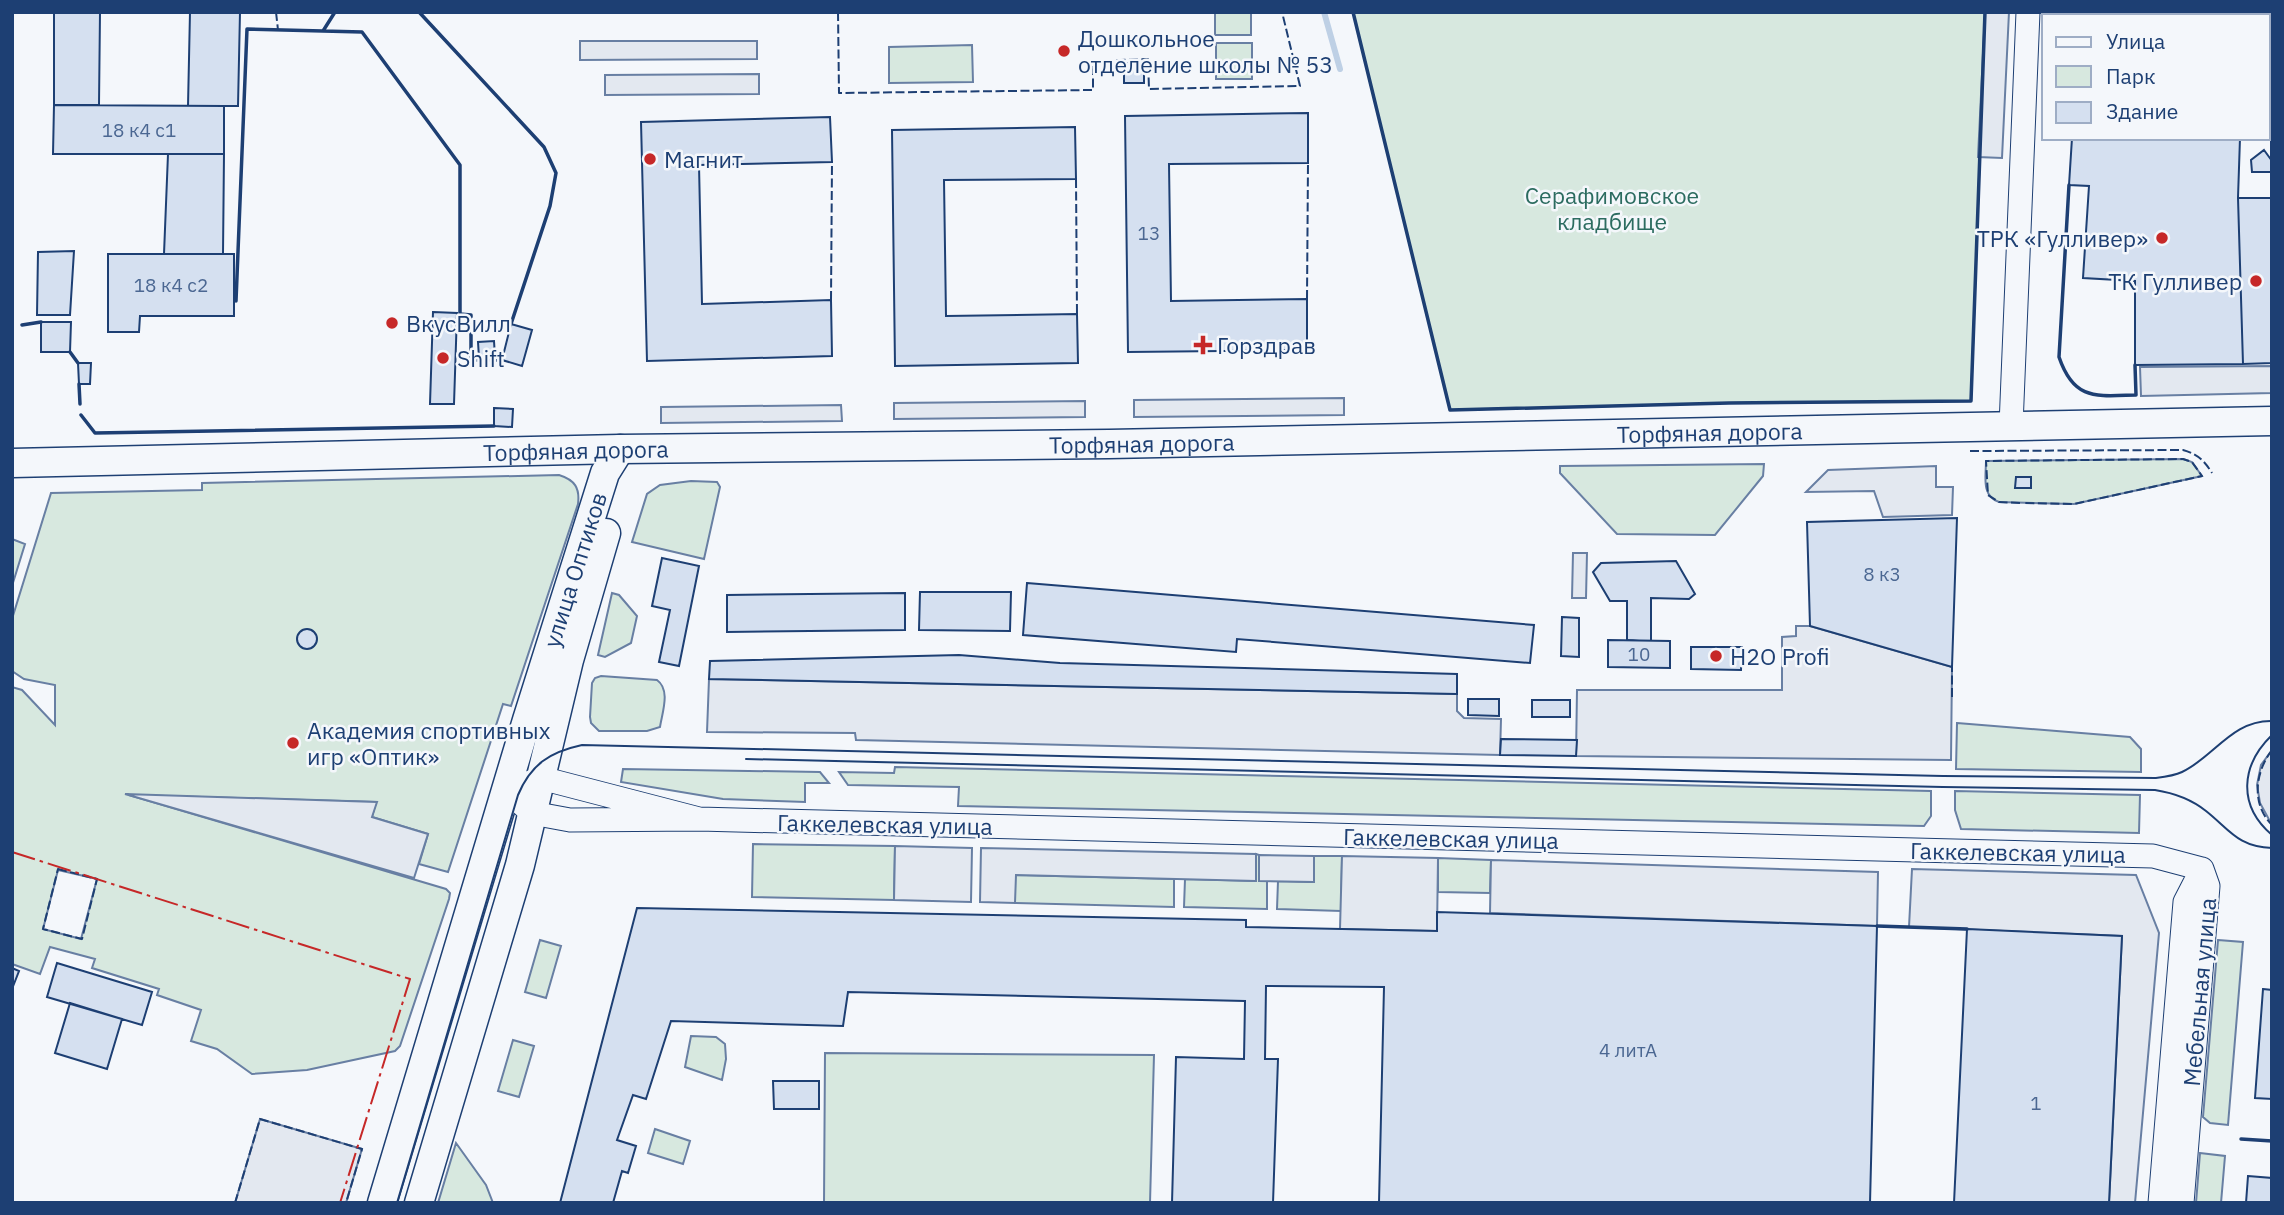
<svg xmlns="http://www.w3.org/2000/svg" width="2284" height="1215" font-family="'IBM Plex Sans',sans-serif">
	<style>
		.green { fill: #d7e8df; stroke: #687fa3; stroke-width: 2; fill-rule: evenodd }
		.parking { fill: #e3e8f0; stroke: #687fa3; stroke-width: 2 }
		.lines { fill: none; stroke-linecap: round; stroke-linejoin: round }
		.stream { stroke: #bed0e5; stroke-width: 6 }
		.building { fill: #d5e0f0; stroke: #1d3f73; stroke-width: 2 }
		.minor-casing { stroke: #1d3f73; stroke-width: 25 }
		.major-casing { stroke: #1d3f73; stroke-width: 31 }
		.minor { stroke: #f4f7fb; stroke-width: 23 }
		.major { stroke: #f4f7fb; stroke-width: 28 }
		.tram { stroke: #1d3f73; stroke-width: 2 }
		.fence { stroke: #1d3f73; stroke-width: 2; stroke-dasharray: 9 3.5; stroke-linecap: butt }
		.wall { stroke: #1d3f73; stroke-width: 3.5 }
		.power { stroke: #c62828; stroke-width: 2; stroke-dasharray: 24 5 3.5 5; stroke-linecap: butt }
		.poi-dot { fill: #c62828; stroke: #f4f7fb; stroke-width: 2.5 }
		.labels { text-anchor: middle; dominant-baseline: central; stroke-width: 5; stroke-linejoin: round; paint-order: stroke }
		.number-label { font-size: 19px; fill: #4b6792 }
		.poi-label { font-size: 23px; fill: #1d3f73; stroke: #f4f7fb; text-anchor: start }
		.park-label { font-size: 23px; fill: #2c6c60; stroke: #f4f7fb }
		.street-label { font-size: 23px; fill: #1d3f73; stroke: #f4f7fb }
	</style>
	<rect width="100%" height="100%" fill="#f4f7fb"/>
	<!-- green -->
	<path class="green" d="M1215 12H1251V35H1215Z
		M1353 12H1985L1971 401 1729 403 1450 410Z
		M1216 43H1252V79H1216Z
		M972 45 973 82 889 83V47Z
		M2183 459 2192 462 2202 476 2074 504 1999 502C1981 496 1986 476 1986 461Z
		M1764 464 1763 476 1715 535 1617 534 1560 473V466Z
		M559 475C575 480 580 488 578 504L511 706 503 704 448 872 419 864 428 834 372 817 376 802 129 795 446 889 450 893 449 899 400 1046 395 1051 307 1070 252 1074 217 1049 191 1041 201 1010 157 995 159 989 92 968 95 959 50 947 40 974 12 964V687L22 690 55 725V685L24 679 12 671V619L51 493 202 490V483ZM58 870 97 879 81 939 43 929Z
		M691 481 717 482 720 487 704 559 632 542 647 494 660 485Z
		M12 539 25 544 12 586Z
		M612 593 619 595 637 616 631 643 605 657 598 655Z
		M601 676 657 680C671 690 662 713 660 727L647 731H599L591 723 590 717 592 683 595 678Z
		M1957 723 2130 737 2141 749V772L1956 769Z
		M895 767 1931 791V816L1924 826 958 806 959 787 848 785 839 772 894 773Z
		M623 769 820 772 829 783H805V802L723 799 621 782Z
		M1955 791 2140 795 2139 833 1961 829 1955 810Z
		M753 844 895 846 894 900 752 897Z
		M1256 854 1259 855V881H1267V909L1184 907 1185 879 1255 881Z
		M1314 856H1342L1341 911 1277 909 1278 881 1313 882Z
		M1438 858 1491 860 1490 893 1438 892Z
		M1015 875 1174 879V907L1015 903Z
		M540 940 561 946 546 998 525 992Z
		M2218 940 2243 942 2228 1125 2210 1123 2203 1117Z
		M691 1036 716 1037 725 1044 726 1059 722 1080 685 1067Z
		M513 1040 534 1046 519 1097 498 1091Z
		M825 1053 1154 1055 1150 1203H824Z
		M655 1129 690 1141 683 1164 648 1153Z
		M456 1143 486 1185 493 1203H438Z
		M2200 1153 2225 1156 2221 1203H2196Z"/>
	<!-- parking -->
	<path class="parking" d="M1985 12H2009L2002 158 1978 157Z
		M2262 12H2272V137L2268 134V16H2262Z
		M580 41H757V59L580 60Z
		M759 74V94L605 95V75Z
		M2272 366V393L2141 396 2140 367Z
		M1344 398V415L1134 417V400Z
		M1085 401V417L894 419V403Z
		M841 405 842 421 661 423V407Z
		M1936 466V487H1953L1952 515 1883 517 1874 491 1806 492 1828 470Z
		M1573 553H1587L1586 598H1572Z
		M1796 626H1810L1952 667 1951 760 1576 756 1577 690H1782V637L1796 636Z
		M709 679 1457 694V711L1464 718 1501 719 1500 755 856 740 855 733 707 732Z
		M2272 750V825L2260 803 2257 785 2261 765Z
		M125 794 377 802 372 817 428 834 414 878Z
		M895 846 972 848 971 902 894 900Z
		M981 848 1256 854V881L1016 875 1015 903 980 902Z
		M1259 855 1314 856V882L1259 881Z
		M1342 856 1438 858 1437 931 1340 929Z
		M1491 860 1878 872 1877 926 1490 913Z
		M1912 869 2136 875 2159 933 2135 1203H2109L2122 936 1909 927Z
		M260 1119 362 1149 346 1203H235Z"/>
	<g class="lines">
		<!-- stream -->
		<path class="stream" d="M1324 12 1340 69"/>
	</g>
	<!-- building -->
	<path class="building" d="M54 12H100L99 105H54Z
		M190 12H240L238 106H188Z
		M2079 12H2245V16H2078Z
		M1124 63H1144V83H1124Z
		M54 105 224 106V154H53Z
		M1308 113V163L1169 164 1171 301 1307 299V350L1128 352 1125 116Z
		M830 117 832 162 699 165 702 304 831 300 832 356 647 361 641 122Z
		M1075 127 1076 179 944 180 946 316 1077 314 1078 363 895 366 892 130Z
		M2072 138H2240L2238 198 2243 364 2135 365V281L2083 278 2089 186 2069 185Z
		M2264 150 2272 161V172H2252L2251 160Z
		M168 154H224L223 254H164Z
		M2238 198H2272V363L2243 364Z
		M2238 198H2272V363L2243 364Z
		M74 251 70 315H37L38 252Z
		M108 254H234V316H140L139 332H108Z
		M433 312 457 313 454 404H430Z
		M41 322H71L70 352H41Z
		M511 324 532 330 522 366 502 360Z
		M494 341 495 357 479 358 478 342Z
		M78 363H91L90 384H79Z
		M494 408 513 409 512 427 494 426Z
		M2016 477H2031V488H2015Z
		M1957 518 1952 667 1810 626 1807 522Z
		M662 558 699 566 679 666 659 662 670 610 652 606Z
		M1676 561 1695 594 1689 599 1651 598V641L1627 640V601H1610L1593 572 1601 563Z
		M1027 583 1534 625 1530 663 1237 639 1236 652 1023 635Z
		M920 592H1011L1010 631 919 630Z
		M905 593V630L727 632V595Z
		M1562 617 1579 618V657L1561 656Z
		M297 639a10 10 0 1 1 20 0a10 10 0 1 1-20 0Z
		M1608 640 1670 641V668L1608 667Z
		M1691 647H1742L1741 670 1691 669Z
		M959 655 1060 663 1457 674V694L709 679 710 661Z
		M1468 699H1499V716L1468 715Z
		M1532 700H1570V717H1532Z
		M1501 739 1577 740 1576 756 1500 755Z
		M637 908 1246 920V927L1437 931V912L1877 926 1870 1203H1379L1384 987 1266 986 1265 1059H1278L1273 1203H1172L1176 1057 1244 1059 1245 1001 848 992 843 1026 671 1021 646 1099 633 1095 617 1140 636 1146 628 1173 622 1171 613 1203H560Z
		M1967 929 2122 936 2109 1203H1954Z
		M57 963 152 992 142 1025 47 997Z
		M12 968 19 971 12 989Z
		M2263 989 2272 990V1099L2255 1098Z
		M70 1003 122 1019 107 1069 55 1053Z
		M773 1081H819V1109H774Z
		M2248 1176 2272 1178V1203H2246Z"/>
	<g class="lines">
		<defs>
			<path id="minor" d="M2011 426 2028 12
				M699 819 541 778 507 791 532 813 570 820 699 819 2153 856 2202 869
				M2160 1203 2185 902 2202 869
				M2182 1203 2208 886 2202 869"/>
			<g id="major">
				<path id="s1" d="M12 463 620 449 1109 444 2272 421"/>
				<path id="s2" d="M382 1203 527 720 605 473 620 449"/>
				<path d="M419 1203 520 865 569 660 606 533"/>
			</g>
		</defs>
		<!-- minor casing -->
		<use href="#minor" class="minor-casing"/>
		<!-- major casing -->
		<use href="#major" class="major-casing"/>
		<!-- minor -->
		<use href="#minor" class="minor"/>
		<!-- major -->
		<use href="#major" class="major"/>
		<!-- tram -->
		<path class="tram" d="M2272 735C2241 765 2237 805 2272 835
			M746 759 1943 787 2155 790C2174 793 2191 799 2206 811 2230 830 2238 847 2272 848
			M397 1203 518 795C531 764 550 752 582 745L1943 776 2155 778C2164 777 2174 776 2182 772 2214 757 2232 720 2272 721"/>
		<!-- fence -->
		<path class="fence" d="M276 12 278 30
			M838 12 839 93 1093 90V61L1148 59 1149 89 1300 86 1282 12
			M1076 179 1077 314
			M1307 299 1308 163
			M831 300 832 162
			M1970 451 2183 450C2197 454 2204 460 2212 473
			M2020 503 1999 502 1988 495 1986 461 2183 459 2192 462 2202 476 2074 504 2025 503
			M1952 697V667
			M2272 750C2255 772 2251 804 2272 825
			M58 869 97 879 82 939 43 929Z
			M235 1203 260 1119 362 1149 346 1203"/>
		<!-- wall -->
		<path class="wall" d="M419 12 544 147 556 173 550 206 511 324
			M1353 12 1450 410 1729 403 1971 401 1985 12
			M323 31 335 12
			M2069 185 2059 357C2074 401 2096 396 2136 395L2135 365
			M236 301 247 29 362 32 460 165V314L471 315V360H502
			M22 325 41 322
			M70 352 78 363
			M79 384 80 404
			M81 415 95 433 494 426
			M1877 926 1967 929
			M2241 1139 2272 1141"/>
		<!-- power -->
		<path class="power" d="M12 852 410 979 340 1203"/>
	</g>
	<!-- markers -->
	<g class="poi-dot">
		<circle cx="1064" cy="51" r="7"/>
		<circle cx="650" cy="159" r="7"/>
		<circle cx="2162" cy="238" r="7"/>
		<circle cx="2256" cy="281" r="7"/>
		<circle cx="392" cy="323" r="7"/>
		<path d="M1199.5 334.5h7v7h7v7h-7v7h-7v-7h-7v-7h7z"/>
		<circle cx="443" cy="358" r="7"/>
		<circle cx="1716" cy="656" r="7"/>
		<circle cx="293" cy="743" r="7"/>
	</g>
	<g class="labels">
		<!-- number labels -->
		<g class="number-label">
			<text x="139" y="130">18 к4 с1</text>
			<text x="1149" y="233">13</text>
			<text x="171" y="285">18 к4 с2</text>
			<text x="1882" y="574">8 к3</text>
			<text x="1639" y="654">10</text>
			<text x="1628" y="1050">4 литА</text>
			<text x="2036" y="1103">1</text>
		</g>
		<!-- poi labels -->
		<g class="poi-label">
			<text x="1078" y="38">Дошкольное<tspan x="1078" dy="26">отделение школы № 53</tspan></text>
			<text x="664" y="159">Магнит</text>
			<text x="2148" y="238" text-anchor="end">ТРК «Гулливер»</text>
			<text x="2242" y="281" text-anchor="end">ТК Гулливер</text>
			<text x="406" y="323">ВкусВилл</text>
			<text x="1217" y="345">Горздрав</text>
			<text x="457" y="358">Shift</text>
			<text x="1730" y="656">H2O Profi</text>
			<text x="307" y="730">Академия спортивных<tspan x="307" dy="26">игр «Оптик»</tspan></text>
		</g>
		<!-- park labels -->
		<g class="park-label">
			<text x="1612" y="195">Серафимовское<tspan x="1612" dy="26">кладбище</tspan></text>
		</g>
		<!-- street labels -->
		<g class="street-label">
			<text stroke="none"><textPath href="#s1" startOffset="1698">Торфяная дорога</textPath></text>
			<text stroke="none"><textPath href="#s1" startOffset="1130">Торфяная дорога</textPath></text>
			<text stroke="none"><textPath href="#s1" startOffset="564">Торфяная дорога</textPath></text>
			<text stroke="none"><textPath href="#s2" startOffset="662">улица Оптиков</textPath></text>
			<text transform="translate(885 824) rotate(1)">Гаккелевская улица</text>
			<text transform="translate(1451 838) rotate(1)">Гаккелевская улица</text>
			<text transform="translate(2018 852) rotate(1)">Гаккелевская улица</text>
			<text transform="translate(2199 992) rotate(-85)">Мебельная улица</text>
		</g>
	</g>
	<!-- border -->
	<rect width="2284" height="1215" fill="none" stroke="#1d3f73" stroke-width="28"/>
	<!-- legend -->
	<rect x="2042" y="14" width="228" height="126" fill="#f4f7fb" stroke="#9eadc5" stroke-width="2"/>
	<rect x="2056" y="37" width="35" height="10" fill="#f4f7fb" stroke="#9eadc5" stroke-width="2"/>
	<text x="2106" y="49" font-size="21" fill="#1d3f73">Улица</text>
	<rect x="2056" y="66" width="35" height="21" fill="#d7e8df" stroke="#9eadc5" stroke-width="2"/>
	<text x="2106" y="84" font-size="21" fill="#1d3f73">Парк</text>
	<rect x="2056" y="102" width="35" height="21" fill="#d5e0f0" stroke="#9eadc5" stroke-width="2"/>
	<text x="2106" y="119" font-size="21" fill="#1d3f73">Здание</text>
</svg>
